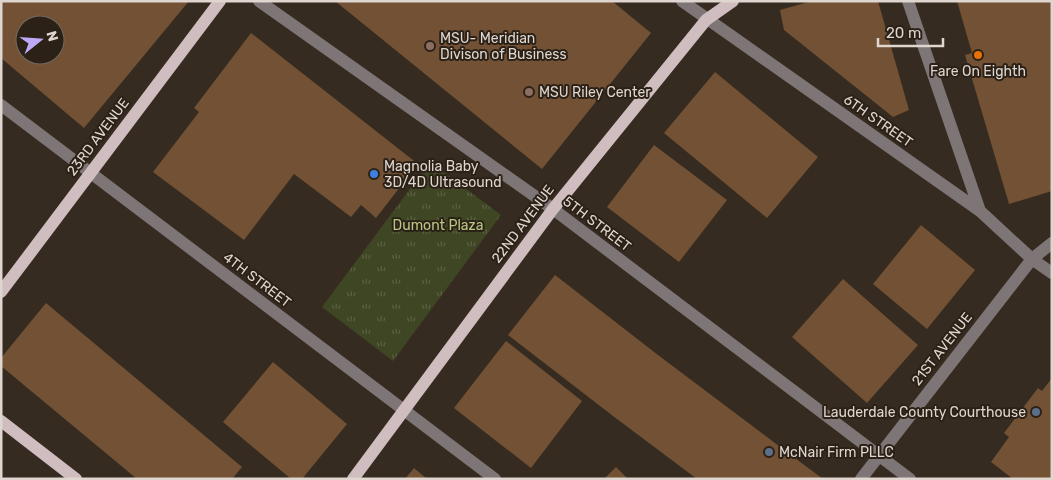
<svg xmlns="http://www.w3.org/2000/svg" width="1053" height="480" font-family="Rubik,sans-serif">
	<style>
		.park { fill: url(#park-tufts) }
		.building { fill: #725134; fill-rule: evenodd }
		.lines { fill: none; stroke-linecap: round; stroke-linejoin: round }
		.minor { stroke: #7e7576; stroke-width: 12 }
		.major { stroke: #cfbdc0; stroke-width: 12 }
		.education-dot { fill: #8d6e63; stroke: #2c2117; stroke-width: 2 }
		.food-dot { fill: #e8710a; stroke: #2c2117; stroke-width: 2 }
		.shop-dot { fill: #3f7fe0; stroke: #2c2117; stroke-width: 2 }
		.service-dot { fill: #5c6f8a; stroke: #2c2117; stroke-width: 2 }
		.labels { text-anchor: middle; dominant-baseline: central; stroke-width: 4; stroke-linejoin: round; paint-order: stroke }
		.poi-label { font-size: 14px; fill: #ded6cf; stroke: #2c2117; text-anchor: start }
		.street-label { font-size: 14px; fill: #ded6cf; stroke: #2c2117 }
		.park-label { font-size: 14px; fill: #b8c784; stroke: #2c2117 }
	</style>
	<defs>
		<pattern id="park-tufts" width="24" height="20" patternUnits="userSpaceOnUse" patternTransform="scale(1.25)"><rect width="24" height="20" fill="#3f4624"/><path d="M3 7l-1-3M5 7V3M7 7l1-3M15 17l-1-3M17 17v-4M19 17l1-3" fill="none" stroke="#5a6043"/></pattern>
	</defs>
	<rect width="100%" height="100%" fill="#362b20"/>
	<!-- park -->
	<path class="park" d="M430 162 501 215 393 361 322 307Z"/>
	<!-- building -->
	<path class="building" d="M1 1H189L84 128 1 58ZM25 25H55V55H25Z
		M335 1H612L651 33 542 169Z
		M812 1H878L909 110 893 117 784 30 780 10Z
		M957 1H1052V191L1009 204 965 55 972 53Z
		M251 33 418 164 376 218 361 205 351 217 294 174 244 240 153 172 199 112 194 108Z
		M715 72 818 157 767 218 664 133Z
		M654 145 727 200 679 262 607 207Z
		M921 225 975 270 927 329 873 284Z
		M555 275 658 355 823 479H697L613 416 508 335Z
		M843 279 918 345 867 403 792 337Z
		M46 303 242 467 232 479H137L1 366V358Z
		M506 341 582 401 531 468 454 408Z
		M273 362 347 424 302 479H291L223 422Z
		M1052 378V479H1013L991 462 1009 437 1004 433 1038 388 1042 391Z
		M616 467 628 479H604Z
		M414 468 427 479H405Z"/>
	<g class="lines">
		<!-- minor -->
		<path class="minor" d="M259 1 553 209 910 479
			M682 1 980 211 1032 259 1052 273
			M908 1 980 211
			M1 105 495 479
			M861 479 1032 259 1052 243"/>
		<!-- major -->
		<path class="major" d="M1 292 220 1
			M1 421 76 479
			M353 479 553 209 706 20 733 1"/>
	</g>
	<!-- markers -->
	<g class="education-dot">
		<circle cx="430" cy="46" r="5"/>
		<circle cx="529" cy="92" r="5"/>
	</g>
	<circle class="food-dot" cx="978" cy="55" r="5"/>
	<circle class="shop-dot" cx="374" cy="174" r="5"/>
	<g class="service-dot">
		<circle cx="1036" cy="412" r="5"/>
		<circle cx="769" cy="452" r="5"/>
	</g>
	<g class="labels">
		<!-- poi labels -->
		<g class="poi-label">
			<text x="440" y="38">MSU- Meridian<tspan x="440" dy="16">Divison of Business</tspan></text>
			<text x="978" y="71" text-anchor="middle">Fare On Eighth</text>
			<text x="539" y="92">MSU Riley Center</text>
			<text x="384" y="166">Magnolia Baby<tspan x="384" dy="16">3D/4D Ultrasound</tspan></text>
			<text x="1026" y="412" text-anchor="end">Lauderdale County Courthouse</text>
			<text x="779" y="452">McNair Firm PLLC</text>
		</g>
		<!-- street labels -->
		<g class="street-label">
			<text transform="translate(878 121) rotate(35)">6TH STREET</text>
			<text transform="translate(98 137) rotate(-53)">23RD AVENUE</text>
			<text transform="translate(523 224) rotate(-53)">22ND AVENUE</text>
			<text transform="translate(597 224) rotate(37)">5TH STREET</text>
			<text transform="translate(257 280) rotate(37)">4TH STREET</text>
			<text transform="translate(942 349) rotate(-52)">21ST AVENUE</text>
		</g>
		<!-- park labels -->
		<g class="park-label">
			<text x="438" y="225">Dumont Plaza</text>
		</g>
	</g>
	<!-- border -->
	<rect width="1053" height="480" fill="none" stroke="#ded6cf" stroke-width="5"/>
	<!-- north arrow -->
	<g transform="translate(40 40) rotate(73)"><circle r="24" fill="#2c2117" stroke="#736961"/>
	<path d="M0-4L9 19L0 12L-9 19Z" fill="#bda9f5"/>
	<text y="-8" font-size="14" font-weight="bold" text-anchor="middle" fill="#ded6cf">N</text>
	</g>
	<!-- scale -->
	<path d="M878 38v8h65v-8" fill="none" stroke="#ded6cf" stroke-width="2.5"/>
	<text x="886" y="38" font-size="15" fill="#ded6cf" stroke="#2c2117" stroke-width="4" paint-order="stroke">20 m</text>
</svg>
